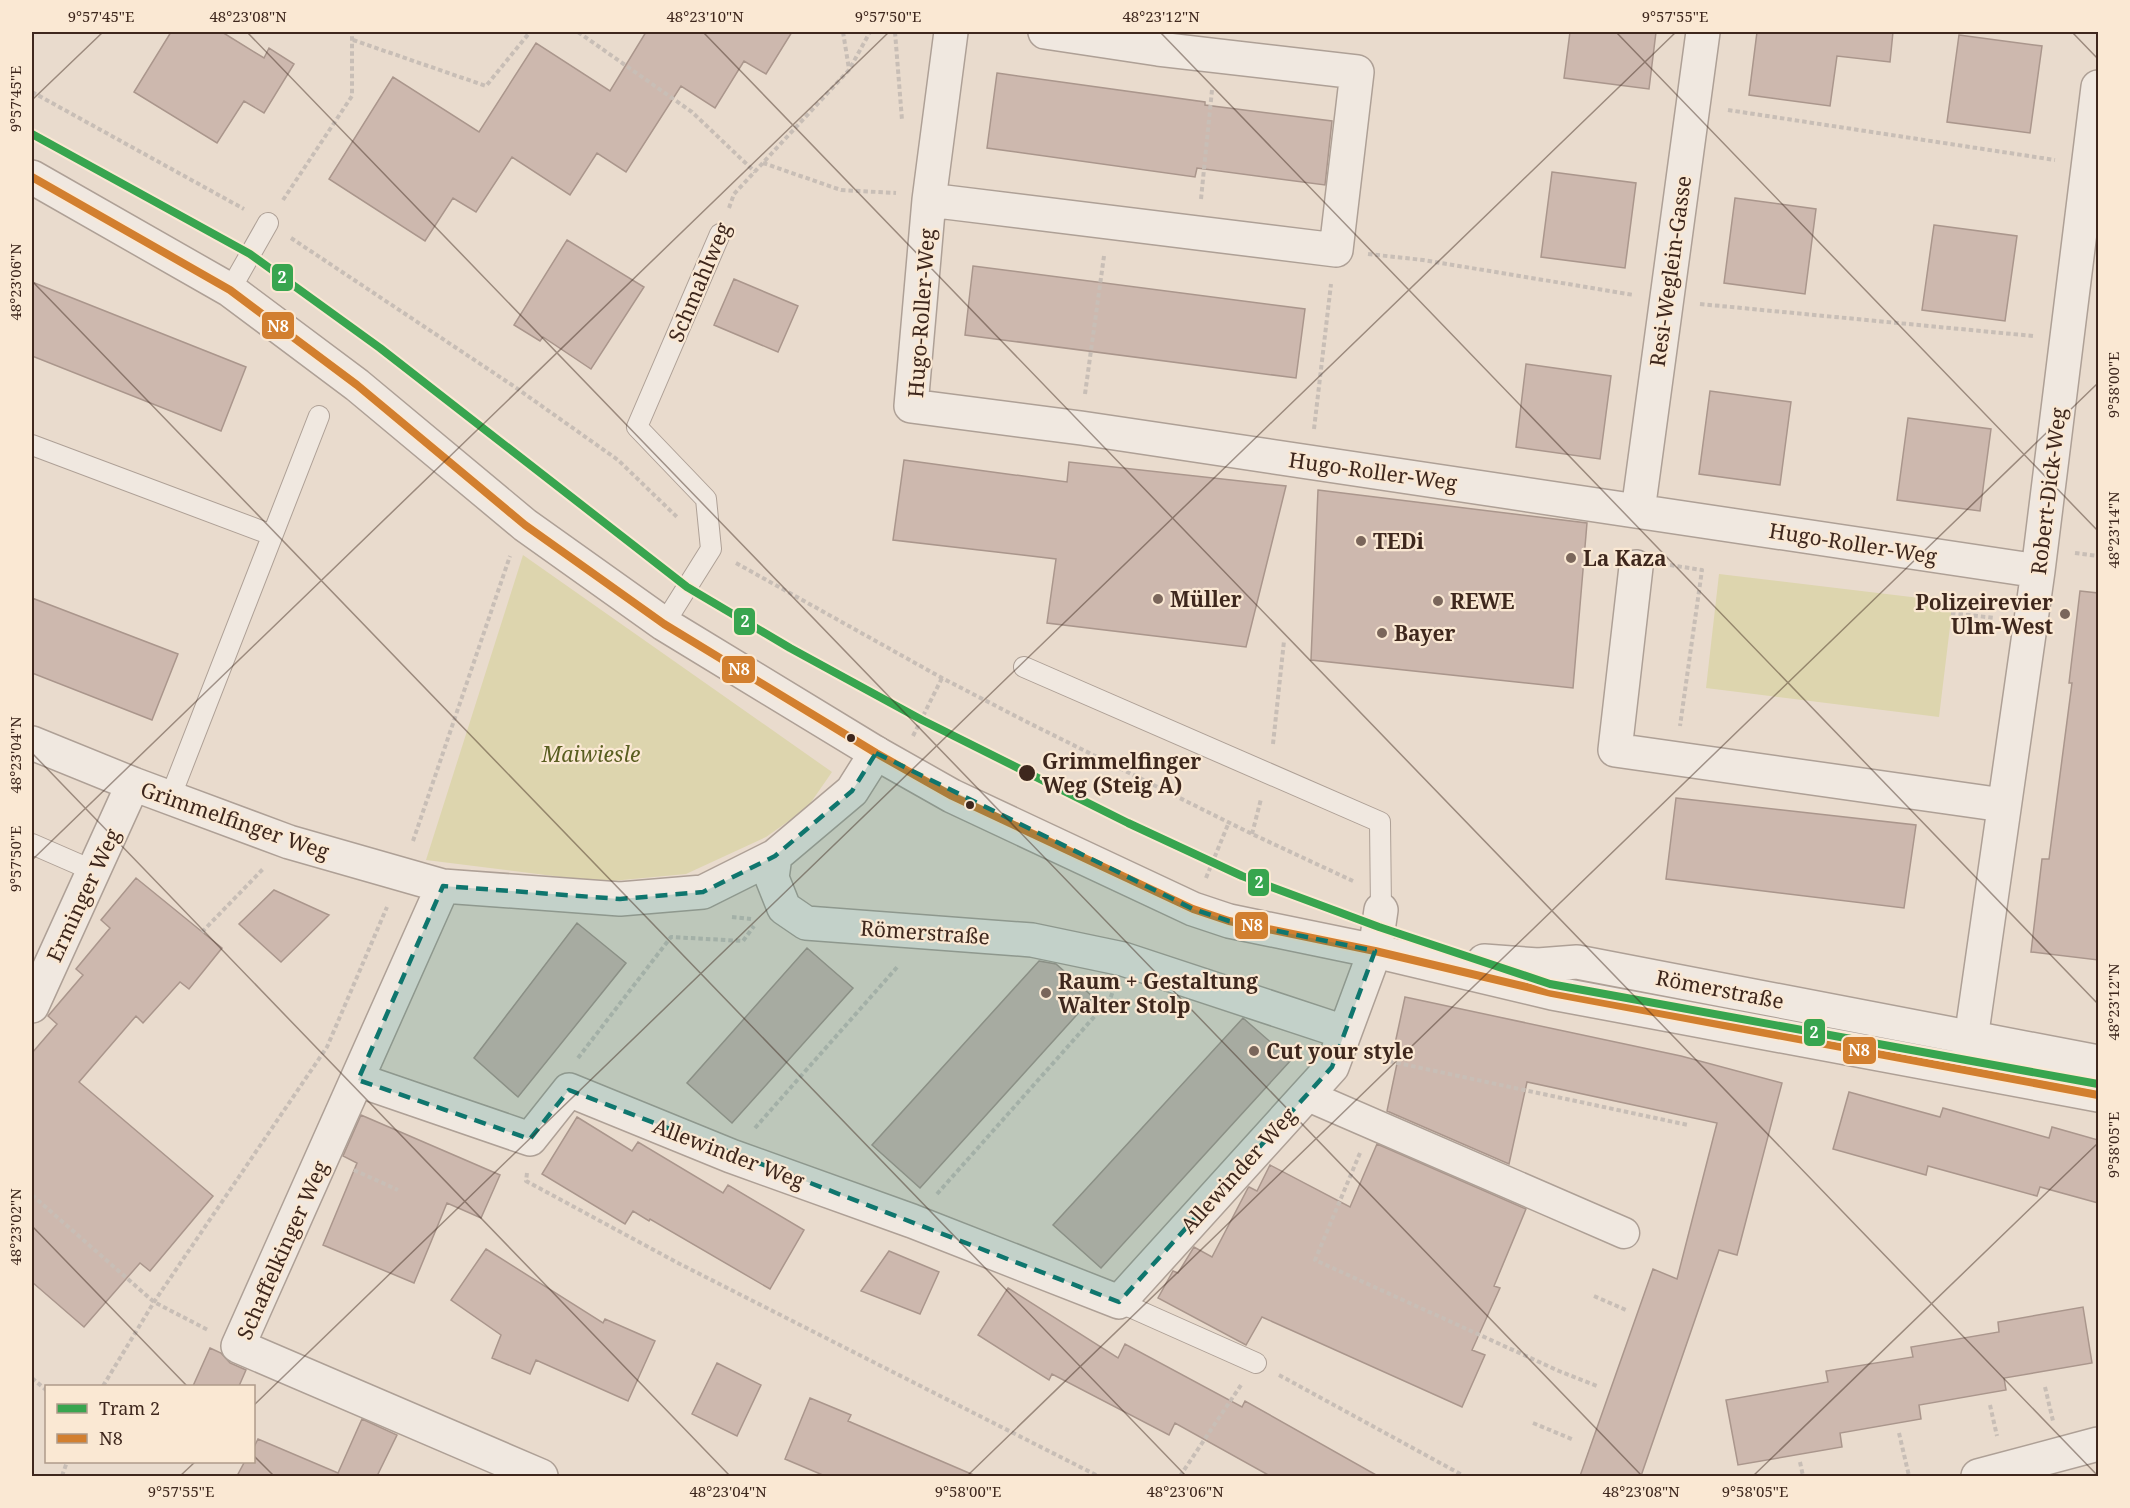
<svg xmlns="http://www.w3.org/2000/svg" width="2130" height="1508" font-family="'Noto Serif',serif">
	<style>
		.green { fill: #ddd5ae }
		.building { fill: #cdb8ae; stroke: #aa968c; stroke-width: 1.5 }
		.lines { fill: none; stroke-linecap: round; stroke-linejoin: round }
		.service-casing { stroke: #aea096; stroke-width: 22 }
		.pedestrian-casing { stroke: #aea096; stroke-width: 33 }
		.minor-casing { stroke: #aea096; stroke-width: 36 }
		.tertiary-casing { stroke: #aea096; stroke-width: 36 }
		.path { stroke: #c8beb6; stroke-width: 4; stroke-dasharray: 4.5 3; stroke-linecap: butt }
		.service { stroke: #f0e8e0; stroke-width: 20 }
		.pedestrian { stroke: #f0e8e0; stroke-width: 30 }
		.minor { stroke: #f0e8e0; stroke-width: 33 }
		.tertiary { stroke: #f0e8e0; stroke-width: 33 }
		.bus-1-casing { stroke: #fae8d3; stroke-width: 12 }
		.bus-1 { stroke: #d27f2f; stroke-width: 8 }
		.tram-1-casing { stroke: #fae8d3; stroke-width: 12 }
		.tram-1 { stroke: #38a54f; stroke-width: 8 }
		.marked { fill: #0f766e; fill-opacity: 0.2; stroke: #0f766e; stroke-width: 4.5; stroke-dasharray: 12 8; stroke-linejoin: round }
		.ticks { fill: none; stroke: #3e271d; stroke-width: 1.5; stroke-opacity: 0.45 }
		.poi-dot { fill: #7a665b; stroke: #fae8d3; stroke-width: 2 }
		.bus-dot { fill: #3e271d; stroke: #fae8d3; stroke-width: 2 }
		.labels { text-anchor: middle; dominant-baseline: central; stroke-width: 4.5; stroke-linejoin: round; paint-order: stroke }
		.street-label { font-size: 21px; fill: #3e271d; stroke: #fae8d3 }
		.poi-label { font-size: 21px; font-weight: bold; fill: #3e271d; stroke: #fae8d3; text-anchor: start }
		.park-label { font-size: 21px; font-style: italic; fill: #595e20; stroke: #fae8d3 }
		.stop-label { font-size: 21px; font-weight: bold; fill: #3e271d; stroke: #fae8d3; text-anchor: start }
		.line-badge { stroke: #fae8d3; stroke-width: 2 }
		.badge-label { font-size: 16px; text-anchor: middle; font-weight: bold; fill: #fff }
		.neatline { fill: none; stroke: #3e271d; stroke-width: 2 }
		.ticks-label { font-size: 15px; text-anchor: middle; fill: #3e271d }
	</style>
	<rect width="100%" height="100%" fill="#e9dbcd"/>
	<!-- green -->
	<path class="green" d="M523 555 832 772 807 808 766 837 686 874 601 882 426 860Z
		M1719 574 1953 602 1939 717 1706 688Z"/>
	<!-- building -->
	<path class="building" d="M171 32H222L264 58 269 48 294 64 264 113 244 101 217 143 134 92Z
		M646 32H792L766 74 744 61 715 108 681 86 626 172 597 153 570 195 512 157 476 212 453 198 425 241 329 179 393 77 479 132 536 43 610 91Z
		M1570 32H1656L1649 89 1564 78Z
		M1757 32H1893L1890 62 1837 56 1830 106 1749 95Z
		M1959 35 2042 46 2030 133 1947 122Z
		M997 73 1205 102V105L1332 121 1325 185 1197 168 1195 177 987 148Z
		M1552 172 1636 183 1625 268 1541 257Z
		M1735 198 1816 209 1805 294 1724 283Z
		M1934 225 2017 236 2005 321 1922 310Z
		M567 240 644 287 591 369 543 337 540 341 514 325Z
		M973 266 1305 309 1296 378 965 335Z
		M734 279 798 306 778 352 714 325Z
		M32 282 246 367 221 431 32 356Z
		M1526 364 1611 376 1600 459 1516 447Z
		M1710 391 1791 402 1780 485 1699 474Z
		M1908 418 1991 429 1980 511 1897 500Z
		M904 460 1067 482 1069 462 1286 486 1246 647 1047 623 1056 559 893 540Z
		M1318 490 1587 523 1573 688 1311 660Z
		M2080 591 2098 593V960L2031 952 2042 859H2049L2072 683H2069Z
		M32 598 178 654 152 720 32 673Z
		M1676 798 1916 825 1904 908 1666 879Z
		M136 878 222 948 189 989 180 982 143 1023 136 1016 79 1082 213 1196 150 1271 140 1263 84 1327 32 1282V1053L57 1024 48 1016 83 975 76 969 110 928 101 920Z
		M274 890 329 915 281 962 239 924Z
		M577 923 626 963 518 1097 474 1058Z
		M807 948 853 988 732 1123 687 1083Z
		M1039 961 1056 964 1093 997 920 1188 872 1145Z
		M1405 997 1681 1056 1782 1083 1737 1255 1719 1250 1641 1476H1580L1653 1269 1677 1279 1717 1123 1527 1082 1509 1164 1387 1111 1399 1054 1393 1053Z
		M1243 1018 1291 1060 1101 1268 1053 1225Z
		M1849 1092 1940 1117 1943 1108 2049 1138 2052 1127 2098 1140V1203L2040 1187 2037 1196 1928 1166 1926 1175 1833 1149Z
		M361 1115 500 1175 481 1218 447 1203 414 1283 323 1245 357 1163 343 1156Z
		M577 1117 632 1151 638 1142 723 1193 728 1185 804 1230 770 1289 650 1219 649 1221 633 1211 625 1224 542 1174Z
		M1377 1144 1526 1209 1494 1286 1500 1288 1472 1350 1485 1355 1462 1407 1262 1317 1246 1345 1158 1298 1173 1271 1178 1273 1194 1247 1212 1257 1248 1188 1249 1187 1257 1191 1270 1165 1350 1207Z
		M486 1249 603 1323 605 1319 655 1341 628 1401 536 1360 530 1374 492 1358 501 1335 451 1300Z
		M889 1251 939 1272 920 1314 861 1291Z
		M1008 1288 1118 1358 1125 1344 1242 1407 1245 1401 1378 1476H1270L1175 1423 1169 1435 1052 1374 1049 1380 978 1335Z
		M2083 1307 2092 1363 2004 1378 2006 1390 1919 1405 1921 1419 1840 1433 1842 1447 1738 1465 1726 1400 1828 1382 1826 1371 1913 1357 1911 1347 1999 1332 1998 1322Z
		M210 1348 221 1353 230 1363 246 1370 239 1386H193Z
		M717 1363 761 1385 737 1436 692 1414Z
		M810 1398 851 1415 848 1421 976 1476H825L785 1459Z
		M362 1419 397 1435 377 1476H237L245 1461H254V1447L258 1439 338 1473Z"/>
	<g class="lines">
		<defs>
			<path id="service" d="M230 290 268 223
				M32 445 272 535
				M664 624 711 549 706 499 637 427 720 234
				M1024 667 1380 822 1381 910
				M170 798 319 416
				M32 844 94 871
				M1119 1302 1256 1363"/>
			<path id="pedestrian" d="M1306 1095 1624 1233"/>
			<path id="minor" d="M951 32 929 200 911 406 1081 428 2038 571
				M929 200 1336 250 1357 72 1158 49 1045 32
				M1638 511 1703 32
				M1636 567 1615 750 2003 805
				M32 743 133 784 289 842 443 886 620 899 703 892 775 856 852 791 876 753
				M775 856 772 878 784 908 806 923 1032 940 1123 959 1344 1032
				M443 886 238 1346 541 1476
				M32 1006 133 784
				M1967 1067 2038 571 2098 87
				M358 1080 530 1139 569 1090 731 1156 912 1221 1119 1302 1332 1067 1375 951 1381 910
				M1978 1476 2098 1444"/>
			<path id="tertiary" d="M32 177 230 290 357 385 525 525 664 624 876 753 952 796 1193 909 1229 921 1375 951 1552 993 2098 1095
				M1484 961 1538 965 1577 962 2098 1062"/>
		</defs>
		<!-- service casing -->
		<use href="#service" class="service-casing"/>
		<!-- pedestrian casing -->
		<use href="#pedestrian" class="pedestrian-casing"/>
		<!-- minor casing -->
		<use href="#minor" class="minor-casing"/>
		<!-- tertiary casing -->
		<use href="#tertiary" class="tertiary-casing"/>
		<!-- path -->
		<path class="path" d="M578 32 692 112 755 172
			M843 32 849 69
			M895 32 902 120
			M353 40 486 86 530 32
			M32 92 244 209
			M1728 110 2055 160
			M763 163 841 190 896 193
			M1201 199 1212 90
			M283 200 352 96V32
			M729 208 734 194 849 70 870 32
			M291 238 512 385 618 460 678 518
			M1368 254 1423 260 1634 295
			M1700 304 2033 336
			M1085 394 1104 256
			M1314 429 1331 284
			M2075 553 2098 556
			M736 563 942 678 1027 722 1252 834 1353 881
			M1670 565 1702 570 1680 726
			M1951 613 1995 618
			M913 736 942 678
			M1273 744 1284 641
			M1252 834 1261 799
			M413 841 510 556
			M1206 878 1229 822
			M732 917 751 919
			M202 932 263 869
			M1377 1047 1379 1059 1688 1125
			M578 1058 671 937 743 941 754 926
			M755 1128 899 965
			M1360 1153 1315 1260 1559 1371 1597 1386
			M354 1170 398 1190
			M527 1173 526 1181 678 1263 1098 1476
			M937 1194 1110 999 1113 991
			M32 1195 154 1302 208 1330
			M1594 1296 1626 1310
			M1279 1375 1464 1476
			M32 1378 46 1390
			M103 1386 154 1302 327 1047 387 907
			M2045 1387 2053 1421
			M1990 1405 1997 1436
			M1533 1423 1574 1440
			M1899 1433 1909 1476
			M1800 1462 1803 1476
			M62 1476 67 1462
			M1180 1476 1241 1385"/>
		<!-- service -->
		<use href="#service" class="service"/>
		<!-- pedestrian -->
		<use href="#pedestrian" class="pedestrian"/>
		<!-- minor -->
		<use href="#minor" class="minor"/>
		<!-- tertiary -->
		<use href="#tertiary" class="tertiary"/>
		<defs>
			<path id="bus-1" d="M32 177 230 290 357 385 525 525 664 624 876 753 952 796 1193 909 1229 921 1375 951 1552 993 2098 1095"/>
		</defs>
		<!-- bus-1 casing -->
		<use href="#bus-1" class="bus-1-casing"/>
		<!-- bus-1 -->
		<use href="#bus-1" class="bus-1"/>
		<defs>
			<path id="tram-1" d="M32 134 250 254 380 348 687 587 790 648 922 720 1128 823 1242 876 1379 927 1550 984 2098 1084"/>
		</defs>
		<!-- tram-1 casing -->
		<use href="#tram-1" class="tram-1-casing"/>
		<!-- tram-1 -->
		<use href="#tram-1" class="tram-1"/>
	</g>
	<!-- marked area -->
	<path class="marked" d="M876 753 1193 909 1229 921 1375 951 1332 1067 1119 1302 569 1090 530 1139 358 1080 443 886 620 899 703 892 775 856 852 791Z"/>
	<!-- ticks -->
	<path class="ticks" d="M247 32 1642 1476M703 32 2098 1476M1160 32 2098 1004M1616 32 2098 531M2072 32 2098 59M32 100 103 32M32 281 1186 1476M32 753 730 1476M32 860 889 32M32 1226 187 1386M254 1405 1676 32M254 1456 274 1476M180 1476 195 1462M967 1476 2098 383M1753 1476 2098 1143"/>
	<!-- markers -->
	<g class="poi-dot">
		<circle cx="1361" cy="541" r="6"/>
		<circle cx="1571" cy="558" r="6"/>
		<circle cx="1158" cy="599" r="6"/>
		<circle cx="1438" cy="601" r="6"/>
		<circle cx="2065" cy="614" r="6"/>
		<circle cx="1382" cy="633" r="6"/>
		<circle cx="1046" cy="993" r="6"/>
		<circle cx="1254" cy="1051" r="6"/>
	</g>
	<g class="bus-dot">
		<circle cx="851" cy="738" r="5"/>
		<circle cx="1027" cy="773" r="9"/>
		<circle cx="970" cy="805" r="5"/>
	</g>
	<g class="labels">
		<!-- street labels -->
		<g class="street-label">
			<text transform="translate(1670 271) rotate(-82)">Resi-Weglein-Gasse</text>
			<text transform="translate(699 282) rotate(-67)">Schmahlweg</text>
			<text transform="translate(921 313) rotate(-86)">Hugo-Roller-Weg</text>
			<text transform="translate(1373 471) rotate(8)">Hugo-Roller-Weg</text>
			<text transform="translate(2048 491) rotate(-83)">Robert-Dick-Weg</text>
			<text transform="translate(1853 543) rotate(9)">Hugo-Roller-Weg</text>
			<text transform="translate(235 820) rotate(19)">Grimmelfinger Weg</text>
			<text transform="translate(83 895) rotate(-65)">Erminger Weg</text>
			<text transform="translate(925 932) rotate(4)">Römerstraße</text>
			<text transform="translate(1720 989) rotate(11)">Römerstraße</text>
			<text transform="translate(729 1153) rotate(21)">Allewinder Weg</text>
			<text transform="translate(1238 1170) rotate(-48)">Allewinder Weg</text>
			<text transform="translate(282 1250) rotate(-66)">Schaffelkinger Weg</text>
		</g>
		<!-- poi labels -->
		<g class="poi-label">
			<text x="1373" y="541">TEDi</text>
			<text x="1583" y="558">La Kaza</text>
			<text x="1170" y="599">Müller</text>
			<text x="1450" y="601">REWE</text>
			<text x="2053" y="602" text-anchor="end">Polizeirevier<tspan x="2053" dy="24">Ulm-West</tspan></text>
			<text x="1394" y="633">Bayer</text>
			<text x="1058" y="981">Raum + Gestaltung<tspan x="1058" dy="24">Walter Stolp</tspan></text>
			<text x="1266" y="1051">Cut your style</text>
		</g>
		<!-- park labels -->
		<g class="park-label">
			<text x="591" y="754">Maiwiesle</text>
		</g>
		<!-- stop labels -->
		<g class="stop-label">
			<text x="1042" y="761">Grimmelfinger<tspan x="1042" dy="24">Weg (Steig A)</tspan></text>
		</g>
	</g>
	<g class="line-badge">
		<rect x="271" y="263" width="23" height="29" rx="6" fill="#38a54f"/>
		<rect x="261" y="311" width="34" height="29" rx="6" fill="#d27f2f"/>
		<rect x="733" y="607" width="23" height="29" rx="6" fill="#38a54f"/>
		<rect x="721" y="655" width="35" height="29" rx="6" fill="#d27f2f"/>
		<rect x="1247" y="868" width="23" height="29" rx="6" fill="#38a54f"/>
		<rect x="1234" y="911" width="35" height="29" rx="6" fill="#d27f2f"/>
		<rect x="1803" y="1018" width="23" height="29" rx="6" fill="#38a54f"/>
		<rect x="1842" y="1036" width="35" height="29" rx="6" fill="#d27f2f"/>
	</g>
	<g class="badge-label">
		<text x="282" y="283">2</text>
		<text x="278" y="332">N8</text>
		<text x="745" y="627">2</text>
		<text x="739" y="675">N8</text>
		<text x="1259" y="888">2</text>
		<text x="1252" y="931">N8</text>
		<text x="1814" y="1038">2</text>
		<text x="1859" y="1056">N8</text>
	</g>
	<!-- border -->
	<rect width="2130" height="1508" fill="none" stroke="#fae8d3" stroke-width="66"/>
	<!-- legend -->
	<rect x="45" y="1385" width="210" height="78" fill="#fae8d3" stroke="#af9b8a" stroke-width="1.5"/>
	<rect x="57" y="1404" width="30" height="9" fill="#38a54f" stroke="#af9b8a" stroke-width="1.5"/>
	<text x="99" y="1415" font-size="18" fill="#3e271d">Tram 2</text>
	<rect x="57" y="1434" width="30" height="9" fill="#d27f2f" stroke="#af9b8a" stroke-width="1.5"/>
	<text x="99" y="1445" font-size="18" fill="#3e271d">N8</text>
	<rect x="33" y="33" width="2064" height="1442" class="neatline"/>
	<g class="ticks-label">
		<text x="101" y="22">9°57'45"E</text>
		<text x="248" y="22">48°23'08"N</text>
		<text x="705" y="22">48°23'10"N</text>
		<text x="888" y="22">9°57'50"E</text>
		<text x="1161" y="22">48°23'12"N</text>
		<text x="1675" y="22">9°57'55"E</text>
		<text transform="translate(16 99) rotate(-90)" y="5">9°57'45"E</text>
		<text transform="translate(16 282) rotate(-90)" y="5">48°23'06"N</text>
		<text transform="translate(2114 385) rotate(-90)" y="5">9°58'00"E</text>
		<text transform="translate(2114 530) rotate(-90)" y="5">48°23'14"N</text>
		<text transform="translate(16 755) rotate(-90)" y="5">48°23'04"N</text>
		<text transform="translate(16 859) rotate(-90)" y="5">9°57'50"E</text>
		<text transform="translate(2114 1002) rotate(-90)" y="5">48°23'12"N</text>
		<text transform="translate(2114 1145) rotate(-90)" y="5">9°58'05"E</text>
		<text transform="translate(16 1227) rotate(-90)" y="5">48°23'02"N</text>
		<text x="181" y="1497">9°57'55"E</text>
		<text x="728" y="1497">48°23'04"N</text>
		<text x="968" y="1497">9°58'00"E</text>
		<text x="1185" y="1497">48°23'06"N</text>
		<text x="1641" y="1497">48°23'08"N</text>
		<text x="1755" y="1497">9°58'05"E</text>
	</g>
</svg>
